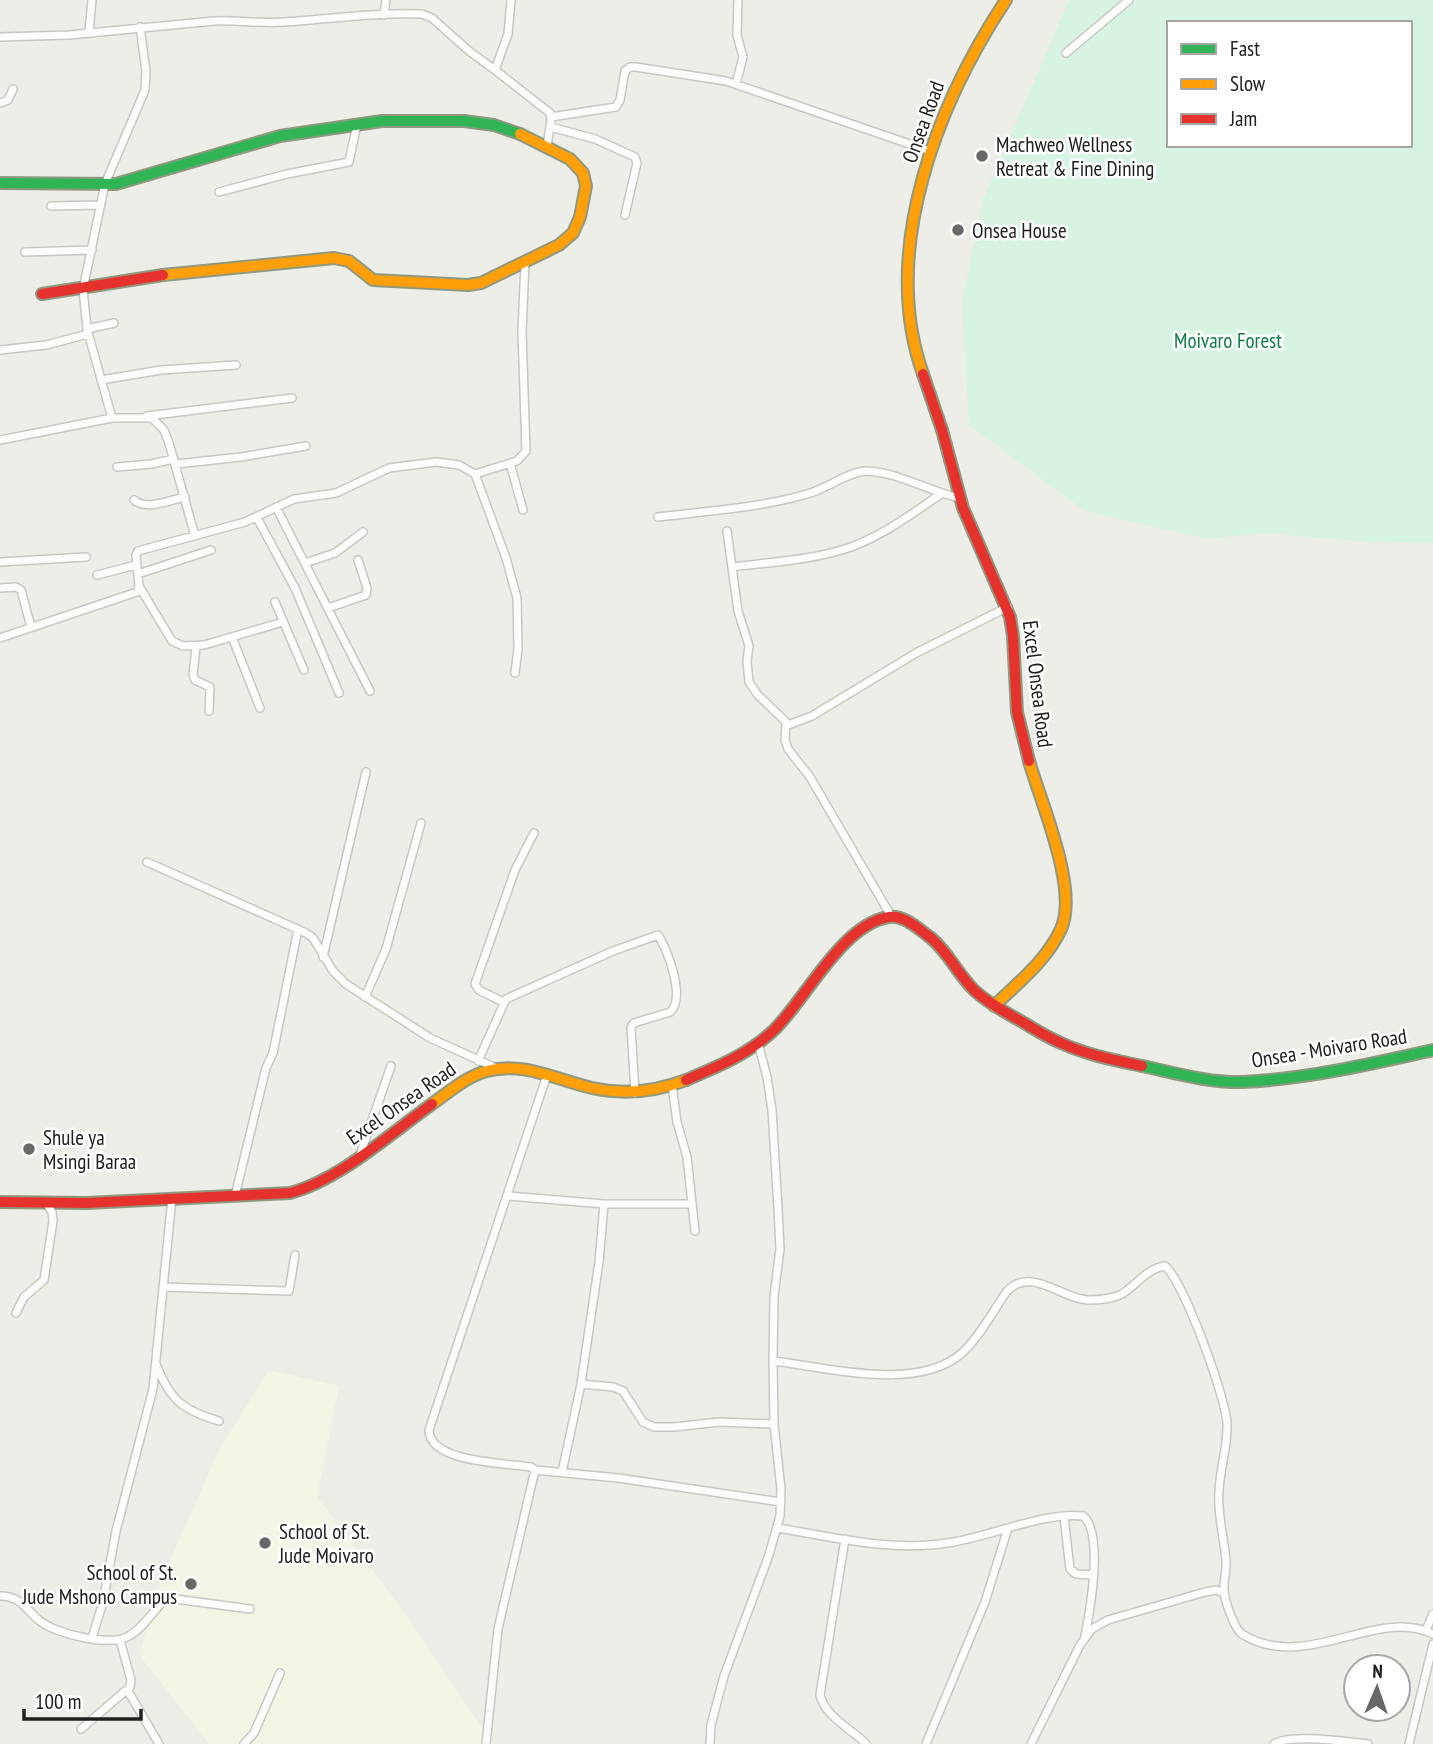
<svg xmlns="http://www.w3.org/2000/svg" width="1433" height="1744" font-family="'PT Sans Narrow',sans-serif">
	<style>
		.education { fill: #f1f7e4 }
		.park { fill: #d7f4e2; fill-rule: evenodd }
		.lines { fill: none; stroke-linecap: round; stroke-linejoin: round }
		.street-casing { stroke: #c7c7c4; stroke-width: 10 }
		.fast-casing { stroke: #8e9980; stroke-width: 14 }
		.slow-casing { stroke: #8e9980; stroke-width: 14 }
		.jam-casing { stroke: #8e9980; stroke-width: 14 }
		.street { stroke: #fcfcfc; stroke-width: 7 }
		.fast { stroke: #30b455; stroke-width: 10 }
		.slow { stroke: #ff9f0a; stroke-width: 10 }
		.jam { stroke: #e5322d; stroke-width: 10 }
		.poi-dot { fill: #686866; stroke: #fff; stroke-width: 2.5 }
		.labels { text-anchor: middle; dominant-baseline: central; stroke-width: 5; stroke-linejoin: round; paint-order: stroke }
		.street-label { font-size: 21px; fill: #202020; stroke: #fff }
		.poi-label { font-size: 21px; fill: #202020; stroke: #fff; text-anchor: start }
		.park-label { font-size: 21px; fill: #0d7e42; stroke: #fff }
	</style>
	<rect width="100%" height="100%" fill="#eeeee8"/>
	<!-- education -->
	<path class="education" d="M269 1370 339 1386 317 1497 399 1605 493 1744H209L143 1660 140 1653 157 1590 220 1448Z"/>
	<!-- park -->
	<path class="park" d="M1069 0H1433V543L1368 542 1264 533 1207 539 1085 511 969 425 962 303 983 200ZM1169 23H1410V145H1169Z"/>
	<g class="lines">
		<defs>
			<path id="street" d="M511 0 508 34 495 70 550 113 551 120 547 146
				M384 15 386 0
				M89 32 92 0
				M0 37 69 35 214 21C238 20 261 24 285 22 330 19 376 12 422 14L432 18 469 51 495 70
				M1066 53 1129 0
				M736 84 743 57 737 35 738 0
				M0 103 8 100 13 89
				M551 117 616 107 620 100 625 71 630 67H636L726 81 930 151
				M551 127 595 139 635 157 637 163 625 215
				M219 192 287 174 349 162 357 124
				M51 206 100 205
				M25 252 92 250
				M87 329 114 323
				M0 350 46 345 88 334
				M101 380 161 370 236 365
				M147 416 292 398
				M112 418 87 329 83 289 105 184 145 90 146 71 140 27
				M0 440 112 418H152L164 430 169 443 195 536
				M510 463 523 510
				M176 464 241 457 306 446
				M117 467 151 464 174 459
				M475 474 517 461 526 451 522 332 525 262
				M134 500C146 511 170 500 185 497
				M276 507 370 691
				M658 517C707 511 759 508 807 494 824 490 850 471 866 471 898 472 928 491 959 498
				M257 518 295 588 339 693
				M727 531 738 611 749 646 747 661 749 682 757 694 786 722 785 740 788 749 810 777 891 916
				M0 562 86 557
				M305 563 335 553 363 532
				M732 567C771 562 814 560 851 547 884 535 913 513 941 494
				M138 574 211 550
				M97 575 136 565
				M139 586 172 641 183 646 204 645 283 622
				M0 588 16 587 21 590 31 627
				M275 602 304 670
				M328 608 366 595 367 588 358 560
				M232 637 260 708
				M0 638 137 592 139 586 136 555 138 551 245 522 294 499 336 493 389 468 436 462 459 465 475 474 506 558 517 598 518 649 515 673
				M196 647 193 675 195 680 210 687 209 711
				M788 725 812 716 916 653 1008 607
				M147 862 306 933 313 938 333 971 346 984 430 1038 494 1067
				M323 957 366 772
				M365 997 386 949 421 823
				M503 1002 479 990 475 984 515 870 534 833
				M478 1061 506 999 613 951 658 935C668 950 686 999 670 1012L634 1023 631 1027 635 1093
				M672 1085 677 1122 687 1157 695 1231
				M360 1155 391 1066
				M235 1196 266 1068 273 1053 298 929
				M509 1196 604 1204H692
				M163 1287 289 1291 295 1255
				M16 1313 24 1297 44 1280 53 1221 52 1212 46 1203
				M773 1361C827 1367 919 1393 963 1352 981 1335 993 1311 1007 1291 1032 1266 1061 1299 1088 1300 1098 1300 1110 1299 1120 1295 1135 1287 1147 1268 1165 1266 1184 1282 1225 1395 1227 1423 1228 1446 1220 1468 1219 1491 1217 1514 1224 1537 1226 1560 1227 1571 1223 1581 1224 1592 1225 1600 1234 1629 1242 1634 1306 1674 1376 1606 1433 1634
				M156 1364C170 1400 182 1410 219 1421
				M581 1384 613 1387 623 1391 643 1422 654 1427H674L719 1422 774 1424
				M535 1470 618 1478 781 1502
				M562 1472 581 1384 599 1262 604 1204
				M1064 1517 1070 1569 1076 1574 1093 1575
				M778 1528C833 1537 891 1552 947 1543 987 1538 1045 1511 1083 1516 1104 1533 1090 1611 1085 1636
				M845 1539 820 1695C826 1718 851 1728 866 1744
				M0 1596C21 1596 25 1609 40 1621 56 1634 110 1647 129 1636 143 1628 153 1612 164 1600L168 1598 250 1609
				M1426 1630 1433 1614
				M92 1638 103 1602 116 1531 153 1389 172 1198
				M128 1691 159 1744
				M81 1729 130 1687 131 1680 120 1640
				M244 1744 254 1733 280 1673
				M486 1744 498 1629 535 1470 531 1467C507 1463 429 1463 429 1430L547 1075
				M710 1744 711 1725 724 1676 769 1555 780 1516 781 1489 774 1424 773 1361 774 1296 780 1249 778 1208 772 1110 767 1077 758 1043
				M926 1744 985 1602 1008 1528
				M1031 1744 1080 1645 1092 1629 1108 1620 1205 1592 1216 1590 1224 1593
				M1274 1744C1289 1733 1348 1742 1368 1744
				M1409 1744 1433 1644"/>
			<path id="fast" d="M0 183 116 184 280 136 382 121H464L494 125 520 134
				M1142 1066C1175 1073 1209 1083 1243 1082 1307 1079 1371 1064 1433 1050"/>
			<path id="slow" d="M163 275 334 258 349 261 373 280 468 285 481 283 559 245 573 233 580 217 586 186 583 173 570 159 520 134
				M923 374C879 250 938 103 1006 0
				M994 1006C1018 983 1047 960 1061 929 1079 889 1041 803 1029 761
				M432 1104C449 1092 467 1076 487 1071 523 1061 557 1080 592 1088 624 1095 655 1092 686 1080"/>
			<path id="jam" d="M42 294 163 275
				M923 374 942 430 963 508 1010 617 1013 636 1017 712 1029 761
				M686 1080C717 1067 749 1054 774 1030 806 999 842 924 889 917 903 914 920 930 931 938 949 953 958 975 975 991 988 1003 1003 1011 1019 1020 1033 1028 1046 1037 1061 1043 1087 1055 1114 1060 1142 1066
				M0 1202 86 1203 290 1193C339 1180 390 1134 432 1104"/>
		</defs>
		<!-- street casing -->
		<use href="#street" class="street-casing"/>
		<!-- fast casing -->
		<use href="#fast" class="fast-casing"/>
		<!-- slow casing -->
		<use href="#slow" class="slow-casing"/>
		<!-- jam casing -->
		<use href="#jam" class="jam-casing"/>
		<!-- street -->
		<use href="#street" class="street"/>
		<!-- fast -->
		<use href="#fast" class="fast"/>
		<!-- slow -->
		<use href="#slow" class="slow"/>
		<!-- jam -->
		<use href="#jam" class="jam"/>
	</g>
	<!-- markers -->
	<g class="poi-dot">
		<circle cx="982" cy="156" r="7"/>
		<circle cx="958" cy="230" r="7"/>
		<circle cx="29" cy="1149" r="7"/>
		<circle cx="265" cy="1543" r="7"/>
		<circle cx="191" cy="1584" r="7"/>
	</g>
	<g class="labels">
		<!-- street labels -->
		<g class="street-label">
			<text transform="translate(923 122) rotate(-70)">Onsea Road</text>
			<text transform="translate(1038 684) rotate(83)">Excel Onsea Road</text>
			<text transform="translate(1329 1048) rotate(-9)">Onsea - Moivaro Road</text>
			<text transform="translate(401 1103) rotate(-35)">Excel Onsea Road</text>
		</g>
		<!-- poi labels -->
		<g class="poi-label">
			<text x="996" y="144">Machweo Wellness<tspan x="996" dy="24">Retreat &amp; Fine Dining</tspan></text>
			<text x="972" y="230">Onsea House</text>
			<text x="43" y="1137">Shule ya<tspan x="43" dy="24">Msingi Baraa</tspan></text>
			<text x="279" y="1531">School of St.<tspan x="279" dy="24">Jude Moivaro</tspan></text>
			<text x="177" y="1572" text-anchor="end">School of St.<tspan x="177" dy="24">Jude Mshono Campus</tspan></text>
		</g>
		<!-- park labels -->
		<g class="park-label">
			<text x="1228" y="340">Moivaro Forest</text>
		</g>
	</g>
	<!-- legend -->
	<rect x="1167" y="21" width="245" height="126" fill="#ffffff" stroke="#a6a6a6" stroke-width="2"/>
	<rect x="1181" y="44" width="35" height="10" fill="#30b455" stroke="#a6a6a6" stroke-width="2"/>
	<text x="1230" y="56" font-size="21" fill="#202020">Fast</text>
	<rect x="1181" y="79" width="35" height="10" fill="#ff9f0a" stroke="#a6a6a6" stroke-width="2"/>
	<text x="1230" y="91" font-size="21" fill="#202020">Slow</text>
	<rect x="1181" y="114" width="35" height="10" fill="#e5322d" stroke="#a6a6a6" stroke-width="2"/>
	<text x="1230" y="126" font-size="21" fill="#202020">Jam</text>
	<!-- north arrow -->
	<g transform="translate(1377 1688) rotate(2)"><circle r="33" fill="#ffffff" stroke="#a6a6a6" stroke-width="2"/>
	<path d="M0-5L12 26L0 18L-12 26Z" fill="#686866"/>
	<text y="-10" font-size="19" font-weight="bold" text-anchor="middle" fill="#202020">N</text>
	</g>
	<!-- scale -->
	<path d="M24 1709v10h117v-10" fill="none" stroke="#202020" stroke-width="3.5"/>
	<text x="35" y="1709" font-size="21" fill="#202020" stroke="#ffffff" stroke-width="5" paint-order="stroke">100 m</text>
</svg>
